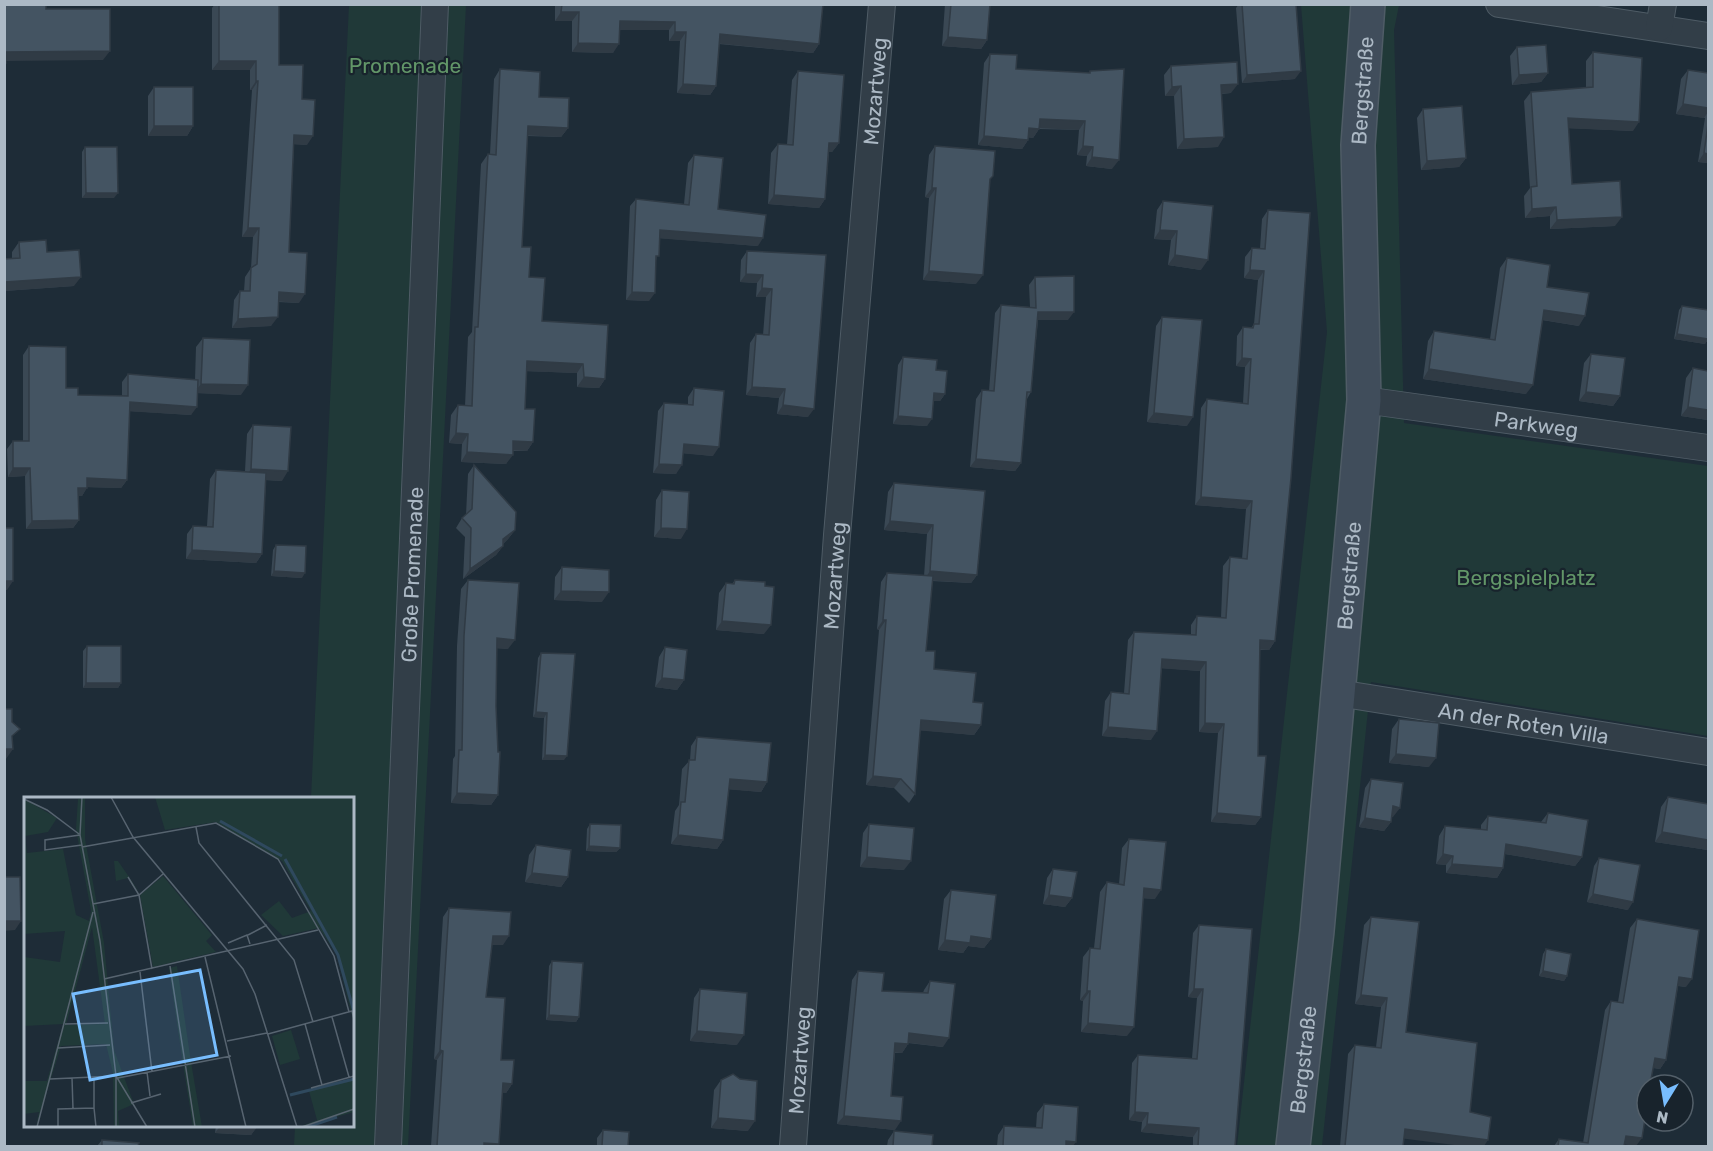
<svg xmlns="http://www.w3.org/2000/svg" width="1713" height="1151" font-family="Rubik,sans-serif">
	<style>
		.green { fill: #203938 }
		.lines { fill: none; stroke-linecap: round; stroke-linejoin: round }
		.street-casing { stroke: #4f5c66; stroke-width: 28 }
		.secondary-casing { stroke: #4f5c66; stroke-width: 36 }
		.street { stroke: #323e48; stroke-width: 26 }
		.secondary { stroke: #404d5b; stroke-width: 33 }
		.wall { fill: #3a4854 }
		.shaded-wall { fill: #303b45 }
		.building { fill: #445462; stroke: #303b45; stroke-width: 1.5 }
		.labels { text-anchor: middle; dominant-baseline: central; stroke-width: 4.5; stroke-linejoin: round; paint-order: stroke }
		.park-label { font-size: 21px; fill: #629668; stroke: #18232c }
		.street-label { font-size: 21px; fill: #acb9c5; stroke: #18232c }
		.inset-river { fill: none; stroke: #2f495e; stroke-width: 3 }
		.inset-road { fill: none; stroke: #576470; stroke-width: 1.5 }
		.view { fill: #78bdfe; fill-opacity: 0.15; stroke: #78bdfe; stroke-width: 3 }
		.inset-edge { fill: none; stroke: #acb9c5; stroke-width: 3 }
	</style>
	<rect width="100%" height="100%" fill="#1e2c37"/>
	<!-- green -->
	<path class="green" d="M349 5H466L408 1146H294L295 1126H352V798H311Z
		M1301 5H1399L1394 30 1404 423 1708 466V736L1371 682 1322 1146H1237L1327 332Z"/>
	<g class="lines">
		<defs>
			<g id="street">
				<path d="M1499 4 1708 36"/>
				<path d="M1659 28 1663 4"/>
				<path id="s1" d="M1364 400 1708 448"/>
				<path id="s2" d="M1338 693 1708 752"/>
				<path id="s3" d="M388 1146 435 4"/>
				<path id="s4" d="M793 1146 837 535 882 4"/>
			</g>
			<g id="secondary">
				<path id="s5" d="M1293 1146 1317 931 1364 400 1358 145 1368 4"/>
			</g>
		</defs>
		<!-- street casing -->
		<use href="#street" class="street-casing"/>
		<!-- secondary casing -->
		<use href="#secondary" class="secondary-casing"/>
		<!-- street -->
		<use href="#street" class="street"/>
		<!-- secondary -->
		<use href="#secondary" class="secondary"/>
	</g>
	<!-- wall -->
	<path class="wall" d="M215 4H279V65L302 99 307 145 294 144 289 252 299 303 278 302 271 326 232 328 234 300 240 291H244L245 277 251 268 253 237H242L252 90H250V70H212V8Z
		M555 4H823L819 44 813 53 719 44 716 86 710 95 677 93 680 41H669V30H620L613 53 572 52V21H555Z
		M945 4H990L987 40 981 49 942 46Z
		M1239 4H1296L1295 79 1242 83 1236 8Z
		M1517 47 1548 73 1541 82 1512 85 1510 56Z
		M1593 52 1633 131 1568 128 1572 184 1615 226 1550 229V216L1525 218 1524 196 1530 188 1524 101 1531 92 1586 88V61Z
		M990 54 1016 69 1089 73 1090 71 1112 169 1086 166 1087 156 1077 155 1079 130 1039 129 1033 138 1028 137V140L1022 149 978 145 984 63Z
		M1171 66 1231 93 1222 94 1218 147 1177 149 1174 96H1165L1164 75Z
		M500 69 539 97 568 128 561 137 527 136 522 247 529 277 542 321 605 379 599 388 577 387V373L526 371 525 409 533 442 527 451H513L506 464 461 462 462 444 449 443 451 415 458 405 465 406 468 337 472 332 481 164 488 154H490L494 79Z
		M1688 70 1708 73V163L1698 162 1705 118 1676 114 1681 79Z
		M798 71 839 143 832 152H829L825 199 819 208 768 204 771 153 778 144H787L792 80Z
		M154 87 193 126 187 136H148V96Z
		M1423 109 1466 158 1459 167 1421 170 1417 118Z
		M935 146 989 182 976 284 923 280 929 198 925 197 929 155Z
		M85 147 114 198H82V152Z
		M694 155 718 209 758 246 660 238 649 301 626 300 630 206 636 199 684 204 688 163Z
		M1163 201 1201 270 1168 265 1171 240 1154 239 1157 210Z
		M1268 210 1275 641 1269 650H1260L1258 756 1261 817 1255 825 1211 822 1218 733 1199 732 1200 671 1162 668 1151 740 1102 736 1105 701 1111 692 1124 693 1128 640 1134 632 1191 635V625L1197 616 1221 618 1223 566 1230 557 1242 559 1246 509 1195 505 1201 408 1207 399 1243 403 1245 367 1236 366 1237 336 1243 327 1251 328 1254 324 1258 280 1244 278 1245 257 1252 248 1260 249 1262 219Z
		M19 242 47 252 74 286 4 291V259L12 258V252Z
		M747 251 826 255 808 417 777 414 779 398 746 395 750 343 756 334 763 335 766 297H756L757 283 740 282 741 260Z
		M1507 258 1547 287 1579 326 1542 320 1526 394 1423 379 1428 341 1434 331 1490 339 1500 268Z
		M1035 277 1068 320H1038L1031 392 1027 399 1021 463 1015 471 970 467 976 399 982 390 989 391 995 313 1001 305 1030 307 1029 285Z
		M1682 306 1708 339 1705 344 1674 339 1679 310Z
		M1162 317 1187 426 1147 422 1156 326Z
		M203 338 241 395 198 393 191 415 130 411 127 480 121 488 87 487 82 496H78L79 520 73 528 26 529 25 476 8 477 7 449 13 441H23V355L29 346 66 388 78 395 122 396V382L128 374 195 380 196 347Z
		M1591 354 1620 396 1613 406 1579 401 1584 363Z
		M903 357 936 370 945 394 940 401H934L927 426 893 424 898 365Z
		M1693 368 1708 420 1681 416 1686 378Z
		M694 388 713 456 683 453 676 474 653 473 658 411 664 403 688 405V397Z
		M253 425 282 481 266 480 262 554 256 563 186 559 187 534 193 526H207L210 479 216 470 245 471 247 434Z
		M474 465 515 530 508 539 503 544V546L496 555 463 579 465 537 456 528 462 518 466 515 468 474Z
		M894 483 985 491 977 575 971 583 932 581 926 651 934 669 973 702 981 725 974 735 920 730 915 794 909 803 894 788 866 785 879 630 877 629 881 582 887 573 924 576 927 534 884 530 888 492Z
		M662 490 681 539 654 537 656 500Z
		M276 545 302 578 271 576 273 550Z
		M562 567 602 602 554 600 555 577Z
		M468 580 508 649 497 648 496 706 498 795 491 805 451 803 453 759 455 756 457 646 461 589Z
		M735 580 765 586 764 634 716 630 719 593 726 583 732 584Z
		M87 646 121 683 118 688H83V651Z
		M665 647 684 680 677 690 655 687 659 657Z
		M541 653 564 760H542L544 718 533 717 538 658Z
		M1399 719 1429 767 1389 763 1392 729Z
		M697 737 767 782 761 792 729 789 723 840 717 849 671 844 675 811 679 805 682 769 690 760 691 746Z
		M1371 779 1393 817H1392L1391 822 1384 831 1359 827 1365 788Z
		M1668 797 1708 850 1655 842 1661 807Z
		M1548 813 1582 857 1575 866 1505 854 1503 868 1497 878 1446 873V865L1436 864 1439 836 1445 826 1481 830V825L1488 816 1541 822Z
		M590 824 620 848 616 852 586 851 587 829Z
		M869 824 904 870 860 867 863 833Z
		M1129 839 1155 899 1143 898 1127 1036 1081 1032 1083 1001 1080 1000 1083 957 1090 948H1094L1100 892 1107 882 1119 884 1122 848Z
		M536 845 568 877 561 887 525 882 529 855Z
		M1599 858 1628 910 1587 902 1594 866Z
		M1053 869 1072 898 1065 907 1043 904 1047 878Z
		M951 890 991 939 984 948 968 946 963 953 938 950 944 899Z
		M449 908 503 945H492L486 997 501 1060 512 1084 506 1093 502 1092 499 1144 497 1146H431L437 1060 434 1059 443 917Z
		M1371 917 1406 1032 1403 1146H1340L1348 1054 1355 1045 1376 1047 1381 1007 1355 1004 1364 925Z
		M1637 919 1686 987 1678 986 1666 1060 1660 1069 1653 1068 1624 1146H1554L1559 1139 1583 1143 1605 1010 1611 1001 1618 1002 1630 928Z
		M1199 925 1235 1146H1193V1137L1141 1132 1142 1122 1129 1120 1132 1063 1138 1055 1192 1058 1197 998 1188 997 1193 933Z
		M1546 949 1567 976 1564 981 1539 976 1543 954Z
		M552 961 579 1017 576 1022 546 1020 549 966Z
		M858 971 882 991 923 993 924 990 930 981 943 1047 908 1043V1044L902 1053H895L891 1096 895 1130 837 1124 852 980Z
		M700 989 737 1045 690 1041 694 998Z
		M721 1080 748 1131 711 1128 714 1090Z
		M1044 1104 1073 1146H997L998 1135 1004 1126 1036 1128 1037 1113Z
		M216 1125H258L251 1135 215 1133Z
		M603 1130 628 1146H597V1138Z
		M894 1131 932 1146H887L888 1140Z
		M102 1140 138 1146H97Z"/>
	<!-- shaded-wall -->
	<path class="shaded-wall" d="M561 12H579L572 21H555Z
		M620 21 675 22 669 30H614Z
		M675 32H686L680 41H669Z
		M720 34 819 44 813 53 713 43Z
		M948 37 987 40 981 49 942 46Z
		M578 43 619 44 613 53 572 52Z
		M110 51 103 60 4 61 5 52Z
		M219 61H256L250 70H212Z
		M1301 71 1295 79 1242 83 1247 75Z
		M1548 73 1541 82 1512 85 1519 75Z
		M256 81H258L252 90H250Z
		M683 84 716 86 710 95 677 93Z
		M1238 84 1231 93 1215 94 1221 85Z
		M1181 86 1174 96H1165L1172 87Z
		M1683 104 1708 108V112L1704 118 1676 114Z
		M1568 118 1639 122 1633 131 1561 128Z
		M1040 119 1085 121 1079 130 1038 128 1039 129 1033 138 1023 137 1029 128Z
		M154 126H193L187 136H148Z
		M528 126 568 128 561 137 521 135Z
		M294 135 313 136 307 145 288 144Z
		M984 136 1028 140 1022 149 978 145Z
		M1224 137 1218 147 1177 149 1184 139Z
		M829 143H839L832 152H823Z
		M1083 146 1093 147 1087 156 1077 155Z
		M1704 153 1708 154V163L1698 162Z
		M1092 157 1119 160 1112 169 1086 166Z
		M1466 158 1459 167 1421 170 1427 161Z
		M932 188H936L929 198 925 197Z
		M86 193H118L114 198H82Z
		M774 195 825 199 819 208 768 204Z
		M1556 207 1550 216 1525 218 1532 209Z
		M1622 217 1615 226 1550 229 1557 220Z
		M248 228H259L253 237H242Z
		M660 230 763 238 758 246 655 238Z
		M1160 230 1177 231 1171 240 1154 239Z
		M1175 255 1208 260 1201 270 1168 265Z
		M1250 270 1264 271 1258 280 1244 278Z
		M929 271 983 275 976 284 923 280Z
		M746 274 763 275 757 283 740 282Z
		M81 277 74 286 4 291V282Z
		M762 288 772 289 766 297H756Z
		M279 292 305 294 299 303 273 301Z
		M632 292 655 293 649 301 626 300Z
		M1544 310 1585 316 1579 326 1537 319Z
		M1038 312H1074L1068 320H1032Z
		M278 317 271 326 232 328 238 319Z
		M1677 334 1708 339 1705 344 1674 339Z
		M1242 358 1251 359 1245 367 1236 366Z
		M527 361 583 364 577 373 520 371Z
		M1429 369 1533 385 1526 394 1423 379Z
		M584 377 605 379 599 388 577 387Z
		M201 384 248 385 241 395 194 393Z
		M752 387 785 389 779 398 746 395Z
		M1586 392 1620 396 1613 406 1579 401Z
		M934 393 945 394 940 401H929Z
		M130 402 197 407 191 415 124 411Z
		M783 405 814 409 808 417 777 414Z
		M1688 407 1708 410V420L1681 416Z
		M1154 413 1193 417 1187 426 1147 422Z
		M898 416 932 419 927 426 893 424Z
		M456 433 468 434 462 444 449 443Z
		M513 441 533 442 527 451 507 450Z
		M684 444 719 447 713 456 678 453Z
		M467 452 513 455 506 464 461 462Z
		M976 459 1021 463 1015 471 970 467Z
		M659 464 682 465 676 474 653 473Z
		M13 468H30L25 476 8 477Z
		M251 469 288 471 282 481 244 479Z
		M87 478 127 480 121 488 81 487Z
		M78 488H87L82 496H72Z
		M1201 497 1252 501 1246 509 1195 505Z
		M79 520 73 528 26 529 32 521Z
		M890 521 933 525 927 534 884 530Z
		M661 528 687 529 681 539 654 537Z
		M515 530 508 539 497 549 503 539Z
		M503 546 496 555 463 579 470 569Z
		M192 550 262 554 256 563 186 559Z
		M274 571 305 573 302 578 271 576Z
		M930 571 977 575 971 583 924 580Z
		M5 581H13L7 590H4Z
		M561 591 609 592 602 602 554 600Z
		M883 620H886L879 630 877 629Z
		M722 621 771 625 764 634 716 630Z
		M497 638 515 640 508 649 491 648Z
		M1260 640 1275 641 1269 650 1254 649Z
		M1162 659 1206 662 1200 671 1156 668Z
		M662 678 684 680 677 690 655 687Z
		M86 683H121L118 688H83Z
		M536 712 547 713 544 718 533 717Z
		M921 720 981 725 974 735 914 730Z
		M1205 723 1224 724 1218 733 1199 732Z
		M1108 727 1157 731 1151 740 1102 736Z
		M4 749H13L6 759H4Z
		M1396 754 1436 758 1429 767 1389 763Z
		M545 755 567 756 564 760H542Z
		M873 776 901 779 894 788 866 785Z
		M730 779 767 782 761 792 723 789Z
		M457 793 498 795 491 805 451 803Z
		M1393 806 1400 808 1393 817 1387 816Z
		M1217 813 1261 817 1255 825 1211 822Z
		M1365 818 1391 822 1384 831 1359 827Z
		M1662 832 1708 840V850L1655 842Z
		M678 835 723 840 717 849 671 844Z
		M1506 844 1582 857 1575 866 1499 853Z
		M589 846 620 848 616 852 586 851Z
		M1443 854 1453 856 1446 865 1436 864Z
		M867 857 911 861 904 870 860 867Z
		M1452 864 1503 868 1497 878 1446 873Z
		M532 873 568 877 561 887 525 882Z
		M1144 888 1161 890 1155 899 1138 898Z
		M1593 894 1633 902 1628 910 1587 902Z
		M1049 895 1072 898 1065 907 1043 904Z
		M4 921H21L15 930 4 931Z
		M493 936H509L503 945H486Z
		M971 936 991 939 984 948 968 946 963 953 938 950 945 940Z
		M1543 971 1567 976 1564 981 1539 976Z
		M1679 977 1692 979 1686 987 1673 985Z
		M1194 989H1203L1197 998 1188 997Z
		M1087 991H1090L1083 1001 1080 1000Z
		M1361 995 1387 998 1381 1007 1355 1004Z
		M549 1015 579 1017 576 1022 546 1020Z
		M1088 1023 1134 1027 1127 1036 1081 1032Z
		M697 1031 744 1035 737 1045 690 1041Z
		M909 1033 949 1038 943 1047 903 1042Z
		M895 1043 908 1044 902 1053 889 1052Z
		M440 1050 443 1051 437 1060 434 1059Z
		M1655 1058 1666 1060 1660 1069 1649 1067Z
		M503 1083 512 1084 506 1093 496 1092Z
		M1135 1112 1148 1113 1142 1122 1129 1120Z
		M844 1116 901 1121 895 1130 837 1124Z
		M718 1118 755 1121 748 1131 711 1128Z
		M1147 1124 1199 1128 1193 1137 1141 1132Z
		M221 1125H249L258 1126 251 1135 215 1133Z
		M1405 1129 1488 1140 1484 1146H1462L1399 1138Z
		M1626 1136 1642 1138 1636 1146 1620 1144Z
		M1066 1141 1076 1142 1073 1146H1062Z
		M484 1143 499 1144 497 1146H482Z"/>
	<!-- building -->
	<path class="building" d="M4 4H46V9H110V51L5 52 6 63H4Z
		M219 4H279V65H303L302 99 315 100 313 136 294 135 289 252 307 253 305 294 279 292 278 317 238 319 240 291H250L251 268 257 264 259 228H248L258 81H256V61H219Z
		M562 4H823L819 44 720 34 716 86 683 84 686 32H675V22L620 21 619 44 578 43 579 12H561Z
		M951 4H990L987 40 948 37Z
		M1242 4H1296L1301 71 1247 75Z
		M1546 45 1548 73 1519 75 1517 47Z
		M1593 52 1642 58 1639 122 1568 118 1572 184 1620 181 1622 217 1557 220 1556 207 1532 209 1531 187 1537 186 1531 92 1593 87Z
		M990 54 1017 55 1016 69 1090 73V71L1124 69 1119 160 1092 157 1093 147 1083 146 1085 121 1040 119 1039 129 1029 128 1028 140 984 136Z
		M1237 62 1238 84 1221 85 1224 137 1184 139 1181 86 1172 87 1171 66Z
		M500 69 540 72 539 97 569 98 568 128 528 126 522 247H531L529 277 545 278 542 321 608 325 605 379 584 377 583 364 527 361 525 409H535L533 442 513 441V455L467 452 468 434 456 433 458 405 472 406 475 327H478L488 154 496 155Z
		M1688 70 1708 73V108L1683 104Z
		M798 71 844 75 839 143H829L825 199 774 195 778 144 793 145Z
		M154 87H193V126H154Z
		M1462 106 1466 158 1427 161 1423 109Z
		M1708 124V154L1704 153Z
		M935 146 995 151 993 176 990 179 983 275 929 271 936 188H932Z
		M85 147H117L118 193H86Z
		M694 155 723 158 718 209 766 215 763 238 660 230 659 256H656L655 293 632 292 636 199 689 205Z
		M1163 201 1213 206 1208 260 1175 255 1177 231 1160 230Z
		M1268 210 1310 213 1291 478 1275 641 1260 640 1258 756H1266L1261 817 1217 813 1224 724 1205 723 1206 662 1162 659 1157 731 1108 727 1111 692 1129 694 1134 632 1196 635 1197 616 1226 618 1230 557 1247 559 1252 501 1201 497 1207 399 1248 404 1251 359 1242 358 1243 327 1253 328 1254 324H1259L1264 271 1250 270 1252 248 1265 249Z
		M46 240 47 252 79 250 81 277 4 282V259L20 258 19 242Z
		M747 251 826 255 814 409 783 405 785 389 752 387 756 334 769 335 772 289 762 288 763 275 746 274Z
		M1507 258 1550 265 1547 287 1589 293 1585 316 1544 310 1533 385 1429 369 1434 331 1495 340Z
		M1074 276V312H1038L1031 392H1027L1021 463 976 459 982 390 994 391 1001 305 1036 308 1035 277Z
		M1682 306 1708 310V339L1677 334Z
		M1162 317 1202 320 1193 417 1154 413Z
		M203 338 250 340 248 385 201 384Z
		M29 346 66 347V388H78V395L128 396V374L198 380 197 407 130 402 127 480 87 478V488H78L79 520 32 521 30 468H13V441H29Z
		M1591 354 1625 358 1620 396 1586 392Z
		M903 357 937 360 936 370 947 371 945 394 934 393 932 419 898 416Z
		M1693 368 1708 371V410L1688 407Z
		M694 388 724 391 719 447 684 444 682 465 659 464 664 403 693 405Z
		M253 425 291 427 288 471 251 469Z
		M474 465 516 512 515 530 503 539V546L470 569 471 528 462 518 472 509Z
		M216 470 266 473 262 554 192 550 193 526 213 527Z
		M894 483 985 491 977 575 930 571 933 525 890 521Z
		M662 490 689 492 687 529 661 528Z
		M4 528H13V581H5V653H4Z
		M276 545 306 546 305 573 274 571Z
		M562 567 609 570V592L561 591Z
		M887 573 933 576 926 651H935L934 669 976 673 973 702 983 703 981 725 921 720 915 794 901 779 873 776 886 620H883Z
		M468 580 519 583 515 640 497 638 496 706 498 752H500L498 795 457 793 459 750H462L464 636Z
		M735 580 765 582V586L774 587 771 625 722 621 726 583 734 584Z
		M87 646H121V683H86Z
		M665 647 687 650 684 680 662 678Z
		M541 653 575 654 567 756 545 755 547 713 536 712Z
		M4 709H12V722L20 729 12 736 13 749H4Z
		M1399 719 1439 723 1436 758 1396 754Z
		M697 737 771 743 767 782 730 779 723 840 678 835 681 802H685L689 760H695Z
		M1371 779 1403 783 1400 808 1393 806 1391 822 1365 818Z
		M1668 797 1708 804V840L1662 832Z
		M1548 813 1588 820 1582 857 1506 844 1503 868 1452 864 1453 856 1443 854 1445 826 1487 830 1488 816 1546 823Z
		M590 824 621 825 620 848 589 846Z
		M869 824 914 828 911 861 867 857Z
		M1129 839 1166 842 1161 890 1144 888 1134 1027 1088 1023 1090 991H1087L1090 948 1100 949 1107 882 1124 885Z
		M536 845 571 850 568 877 532 873Z
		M1599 858 1640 865 1633 902 1593 894Z
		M1053 869 1077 872 1072 898 1049 895Z
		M4 877H20L21 921H4Z
		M951 890 996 895 991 939 971 936 970 943 945 940Z
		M449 908 511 912 509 936H493L486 997 505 998 501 1060H514L512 1084 503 1083 499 1144 484 1143V1146H437L443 1051 440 1050Z
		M1371 917 1419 922 1406 1032 1477 1043 1470 1112 1491 1117 1488 1140 1405 1129 1403 1146H1345L1355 1045 1381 1048 1387 998 1361 995Z
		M1637 919 1699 930 1692 979 1679 977 1666 1060 1655 1058 1650 1085H1647V1106L1642 1138 1626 1136 1624 1146H1558L1559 1139 1588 1143 1611 1001 1623 1003Z
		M1199 925 1252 929 1235 1146H1198L1199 1128 1147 1124 1148 1113 1135 1112 1138 1055 1197 1059 1203 989H1194Z
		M1546 949 1571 954 1567 976 1543 971Z
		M552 961 583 963 579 1017 549 1015Z
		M858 971 884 973 882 991 928 993 930 981 955 984 949 1038 909 1033 908 1044 895 1043 891 1096 903 1097 901 1121 844 1116Z
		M700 989 747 993 744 1035 697 1031Z
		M733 1074 740 1079 757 1081 755 1121 718 1118 721 1080Z
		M1044 1104 1078 1107 1076 1142 1066 1141V1146H1003L1004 1126 1042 1128Z
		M603 1130 629 1132 628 1146H602Z
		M894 1131 933 1135 932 1146H893Z
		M102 1140 139 1143 138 1146H102Z"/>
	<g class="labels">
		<!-- park labels -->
		<g class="park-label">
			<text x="405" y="65">Promenade</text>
			<text x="1526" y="577">Bergspielplatz</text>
		</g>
		<!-- street labels -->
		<g class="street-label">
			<text stroke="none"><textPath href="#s4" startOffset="1058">Mozartweg</textPath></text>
			<text stroke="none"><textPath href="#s5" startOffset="1059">Bergstraße</textPath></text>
			<text stroke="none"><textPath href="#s1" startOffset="174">Parkweg</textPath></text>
			<text stroke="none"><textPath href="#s4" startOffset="572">Mozartweg</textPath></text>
			<text stroke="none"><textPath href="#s3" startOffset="572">Große Promenade</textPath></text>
			<text stroke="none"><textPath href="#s5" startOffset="573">Bergstraße</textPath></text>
			<text stroke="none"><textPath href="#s2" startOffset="188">An der Roten Villa</textPath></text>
			<text stroke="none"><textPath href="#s4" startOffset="86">Mozartweg</textPath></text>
			<text stroke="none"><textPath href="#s5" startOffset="87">Bergstraße</textPath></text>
		</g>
	</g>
	<!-- overview -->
	<g transform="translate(24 797)">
		<rect width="330" height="330" fill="#1e2c37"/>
		<path d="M61 0V42L80 146 90 253 110 307 94 314 95 330H90L89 276 82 247 37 249 12 330 15 315 0 317V284H23L39 227 0 229V160L36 165 41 134 0 137V2L33 21 24 35 1 39 3 56 39 52 52 118 65 124 67 114 52 32 54 2ZM68 130 81 227 43 228H42ZM131 0H330V227L313 158 295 131 259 139 237 118 255 104 268 121 287 114 258 64 192 25 141 33ZM90 64H94L116 96 104 81 92 84ZM139 79 188 138 182 144 192 155 129 170 116 98ZM153 169 167 265 178 330H169L159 267 145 171ZM267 233 276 262 256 268 248 239ZM330 281V315L275 330 293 323 285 294 265 297Z" fill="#203938" fill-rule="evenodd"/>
		<path class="inset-river" d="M196 24 258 59M261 62 314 158 330 215M266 298 330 282M283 330 313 320"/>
		<path class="inset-road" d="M58 0 56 38 76 144 92 279 123 330M87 0 109 40 219 172 231 197 273 330M0 2 23 13 55 37M172 30 175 46 270 163 289 225M56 38 21 43V53L58 48M58 50 192 26 254 62 310 159 325 215M104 80 115 98 128 172M69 107 115 98 139 77M224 138 243 128M204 146 223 138 226 147M181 160 222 330M146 169 171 330M116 175 128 275M80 182 294 133M308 220 325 280M41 227 84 226M281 227 298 288M244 237 328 214 330 222M203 244 243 236M34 251 86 248M123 275 126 299M92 279V330M70 280V311M48 281 49 312M94 281 207 259M26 282 92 279M287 291 330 279M107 306 137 297M13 330 69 115M34 330V312L70 311 72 330M278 330 330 312"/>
		<path class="view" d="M176 173 193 258 66 283 49 197Z"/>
		<rect width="330" height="330" class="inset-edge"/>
	</g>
	<!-- border -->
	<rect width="1713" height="1151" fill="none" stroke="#acb9c5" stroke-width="12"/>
	<!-- north arrow -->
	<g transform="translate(1665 1103) rotate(191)"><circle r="28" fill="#18232c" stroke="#535f69" stroke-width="1.5"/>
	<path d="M0-4.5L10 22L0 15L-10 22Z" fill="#78bdfe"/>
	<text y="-9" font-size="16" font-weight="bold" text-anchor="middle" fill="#acb9c5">N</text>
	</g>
</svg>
